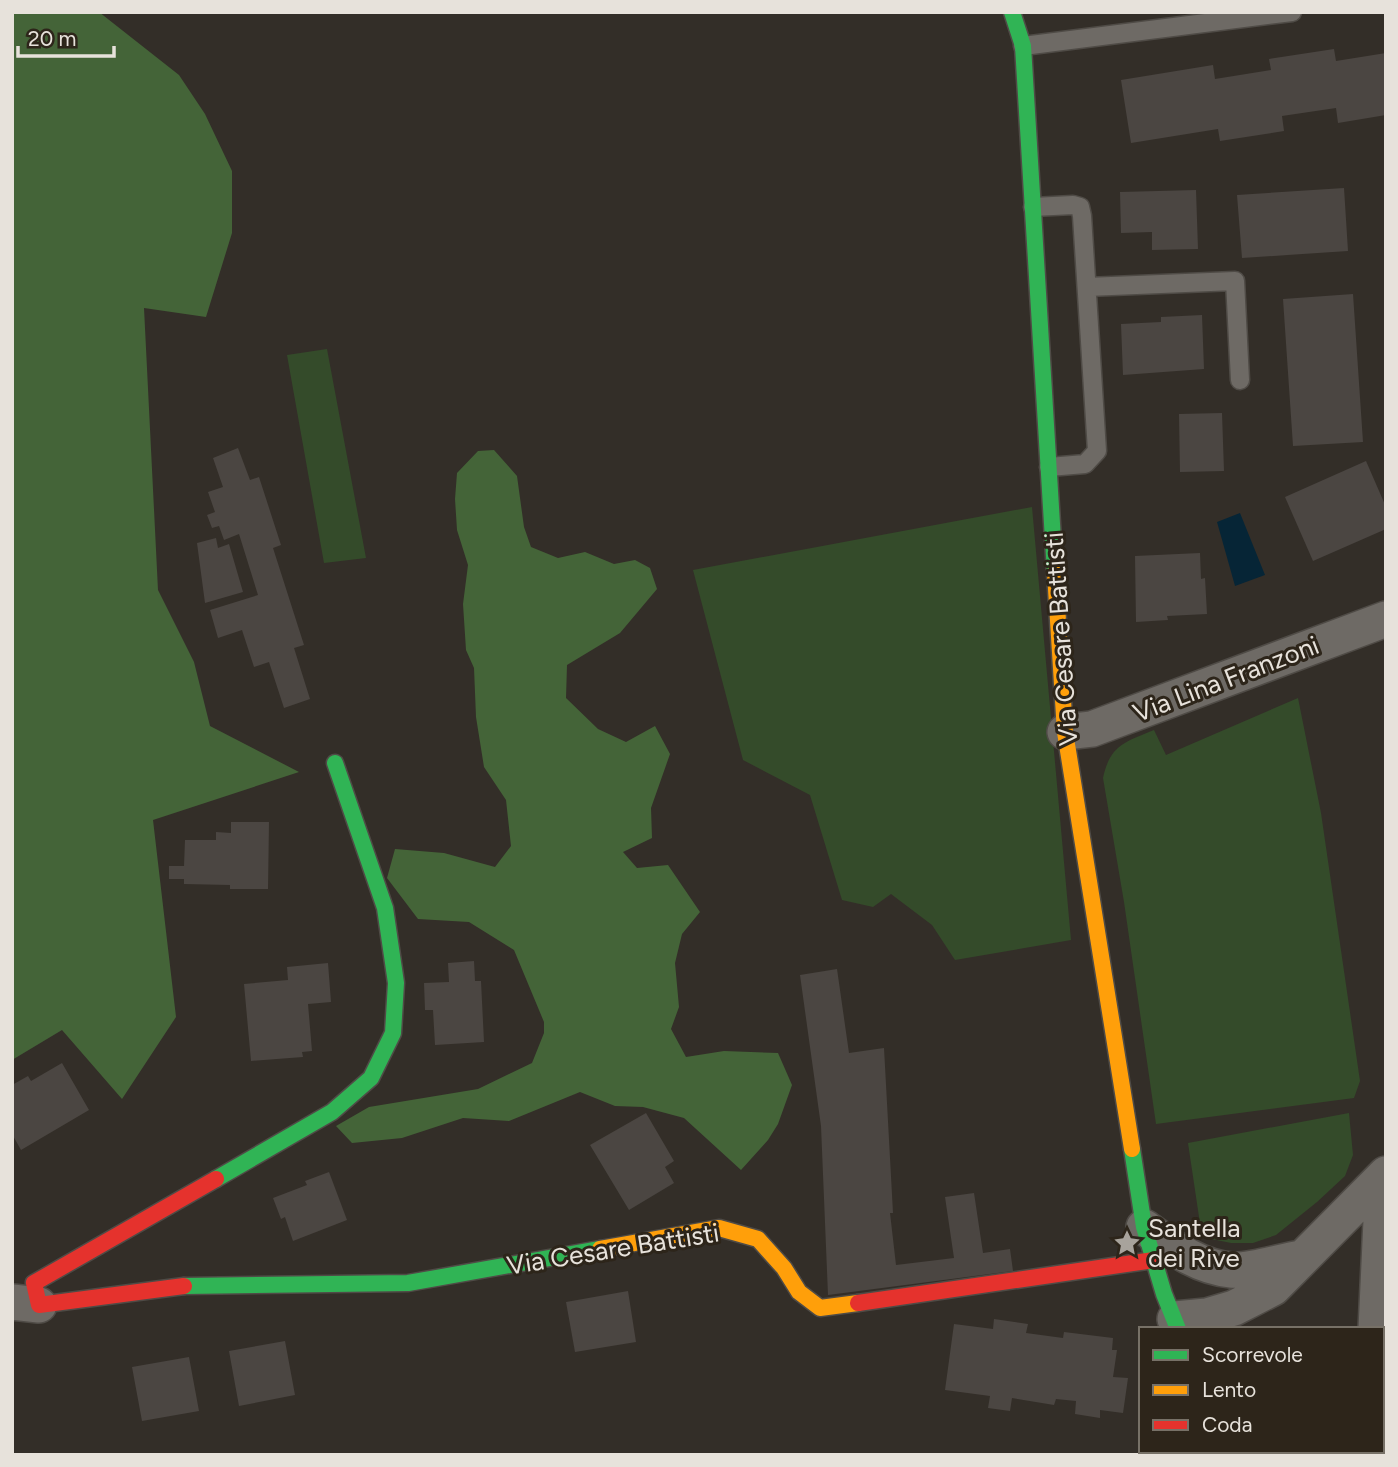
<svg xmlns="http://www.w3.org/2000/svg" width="1398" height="1467" font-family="Figtree,sans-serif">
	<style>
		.green { fill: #344b2a }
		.forest { fill: #446438 }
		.water { fill: #062536 }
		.building { fill: #4b4642 }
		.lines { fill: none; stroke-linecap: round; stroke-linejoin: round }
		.lane-casing { stroke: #4f4b46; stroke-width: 21 }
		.street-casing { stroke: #4f4b46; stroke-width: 38 }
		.fast-casing { stroke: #4f4b46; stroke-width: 19 }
		.slow-casing { stroke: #4f4b46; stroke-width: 19 }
		.jam-casing { stroke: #4f4b46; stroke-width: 19 }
		.lane { stroke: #6e6a65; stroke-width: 18 }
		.street { stroke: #6e6a65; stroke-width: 35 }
		.fast { stroke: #30b455; stroke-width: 16 }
		.slow { stroke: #ff9f0a; stroke-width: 16 }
		.jam { stroke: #e5322d; stroke-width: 16 }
		.labels { text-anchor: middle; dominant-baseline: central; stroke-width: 6; stroke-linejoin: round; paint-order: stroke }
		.street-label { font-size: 26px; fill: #e7e2db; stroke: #2d251a }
		.poi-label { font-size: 26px; fill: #e7e2db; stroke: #2d251a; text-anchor: start }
	</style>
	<rect width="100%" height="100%" fill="#332e28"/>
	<!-- green -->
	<path class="green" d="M327 349 366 558 324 563 287 355Z
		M1032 507 1071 940 955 960 932 925 891 894 873 907 842 900 810 795 743 760 693 570Z
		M1298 698 1321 813 1360 1081 1354 1098 1156 1124 1124 902 1103 778C1110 745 1125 742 1154 730L1166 755Z
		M1349 1113 1353 1155 1345 1176 1317 1202 1276 1235 1253 1243H1231L1202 1237 1188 1143Z"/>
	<!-- forest -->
	<path class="forest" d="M12 12H99L179 75 205 114 232 171V233L206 317 144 308 158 590 194 662 210 726 299 772 153 820 176 1017 122 1099 62 1030 12 1060Z
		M494 450 517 476 524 527 531 547 558 558 585 552 614 564 635 560 650 568 657 589 620 633 567 665 566 698 598 729 626 742 655 726 670 754 651 808 652 838 623 852 637 868 668 865 700 912 682 934 675 963 679 1007 671 1029 686 1057 724 1051 778 1053 792 1085 778 1124 768 1140 741 1170 684 1118 643 1107 615 1106 580 1092 509 1121 463 1118 402 1138 352 1143 336 1126 369 1107 478 1089 532 1063 544 1033V1022L514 950 469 922 418 919 387 878 395 849 444 853 495 867 511 846 506 800 484 767 476 717 474 668 466 650 463 604 468 565 457 530 455 499 457 473 478 451Z"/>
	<!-- water -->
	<path class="water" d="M1240 513 1265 575 1235 586 1217 522Z"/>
	<!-- building -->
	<path class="building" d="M1334 49 1336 61 1386 53V115L1338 123 1336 108 1282 116 1284 131 1220 141 1218 129 1131 143 1121 80 1213 65 1215 79 1271 70 1269 59Z
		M1344 188 1348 251 1242 258 1237 195Z
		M1196 190 1198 249 1152 250V232L1121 233 1120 192Z
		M1353 294 1363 442 1293 446 1283 299Z
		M1202 315 1204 369 1123 375 1121 324 1161 322V317Z
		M1222 413 1224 471 1180 472 1179 414Z
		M238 448 250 480 259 477 281 545 273 548 304 645 294 648 310 699 284 708 269 662 254 667 242 630 218 638 210 610 258 595 239 534 224 540 219 526 212 528 207 515 215 512 208 492 223 487 213 458Z
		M1366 461 1386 507V529L1313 561 1285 497Z
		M216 538 218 548 229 544 243 592 205 603 197 543Z
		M1200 553 1201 579 1205 578 1207 614 1167 616 1168 620 1136 622 1135 556Z
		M231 822H269L268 889H230V885L184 884V879H169V866H184L185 840H216V832L231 833Z
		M474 961 475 981H481L484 1042 435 1045 433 1010H425L424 983 449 982 448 963Z
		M328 963 331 1002 308 1004 312 1051 302 1052 303 1057 251 1061 244 984 288 980 287 967Z
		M837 969 849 1053 884 1048 893 1213H890L896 1265 954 1258 945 1197 974 1193 983 1253 1010 1249 1013 1271 828 1295 821 1126 800 975Z
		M62 1063 89 1110 21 1150 12 1134V1085L28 1076 31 1081Z
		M646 1113 674 1161 665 1167 674 1183 629 1210 590 1145Z
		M329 1172 347 1220 293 1241 285 1217 281 1219 273 1198 307 1185 305 1181Z
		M628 1291 636 1342 575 1352 566 1302Z
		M994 1319 1028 1324 1026 1333 1063 1338 1064 1332 1113 1338 1112 1350H1117L1113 1377 1128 1378 1123 1413 1100 1410V1418L1075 1414 1076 1401 1056 1399 1054 1405 1012 1398 1010 1411 988 1408 990 1396 945 1390 954 1324 993 1329Z
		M285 1341 295 1395 239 1406 229 1351Z
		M189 1357 199 1411 142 1421 132 1367Z"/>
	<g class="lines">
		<defs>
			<path id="lane" d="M1023 46 1292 12
				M1033 207 1073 205 1080 207 1082 216 1097 451 1085 464 1049 467
				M1087 287 1235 281 1240 380"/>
			<path id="street" d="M1065 732 1092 729 1386 619
				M1144 1227C1171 1246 1197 1267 1231 1270 1248 1272 1282 1261 1301 1258
				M12 1302 39 1305
				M1175 1319 1207 1316 1234 1308 1273 1288 1386 1174
				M1376 1329 1383 1177
				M1371 1455V1451"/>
			<path id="fast" d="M1012 12 1023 46 1055 573
				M1132 1149 1144 1227 1164 1294 1178 1329
				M216 1179 332 1112 371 1078 393 1033 396 983 385 908 335 763
				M184 1286 408 1283 600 1249"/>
			<path id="slow" d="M1055 573 1065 732 1132 1149
				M600 1249 719 1228 758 1239 784 1268 799 1292 820 1308 858 1303
				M1226 1451 1228 1455"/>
			<path id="jam" d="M184 1286 39 1305 34 1283 216 1179
				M858 1303 1154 1260"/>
		</defs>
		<!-- lane casing -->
		<use href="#lane" class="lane-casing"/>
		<!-- street casing -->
		<use href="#street" class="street-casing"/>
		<!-- fast casing -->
		<use href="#fast" class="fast-casing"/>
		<!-- slow casing -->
		<use href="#slow" class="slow-casing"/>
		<!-- jam casing -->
		<use href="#jam" class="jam-casing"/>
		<!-- lane -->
		<use href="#lane" class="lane"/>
		<!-- street -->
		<use href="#street" class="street"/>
		<!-- fast -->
		<use href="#fast" class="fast"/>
		<!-- slow -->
		<use href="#slow" class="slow"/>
		<!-- jam -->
		<use href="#jam" class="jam"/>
	</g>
	<!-- icons -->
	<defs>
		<symbol id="sight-bare" viewBox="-9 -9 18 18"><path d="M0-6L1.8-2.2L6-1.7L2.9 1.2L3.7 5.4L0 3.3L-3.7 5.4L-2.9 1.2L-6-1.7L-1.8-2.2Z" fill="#a8a39c" stroke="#2d251a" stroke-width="2.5" paint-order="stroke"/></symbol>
	</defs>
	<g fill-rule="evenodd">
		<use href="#sight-bare" x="1108" y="1224" width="38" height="38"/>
	</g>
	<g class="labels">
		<!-- street labels -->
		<g class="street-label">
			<text transform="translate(1061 639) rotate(-94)">Via Cesare Battisti</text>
			<text transform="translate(1226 679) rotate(-21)">Via Lina Franzoni</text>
			<text transform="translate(613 1249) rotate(-9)">Via Cesare Battisti</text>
		</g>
		<!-- poi labels -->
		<g class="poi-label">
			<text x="1148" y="1228">Santella<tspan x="1148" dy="30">dei Rive</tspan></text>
		</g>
	</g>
	<!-- border -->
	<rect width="1398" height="1467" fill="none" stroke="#e7e2db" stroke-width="28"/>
	<!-- legend -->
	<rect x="1139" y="1327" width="245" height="126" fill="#2d251a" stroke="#777167" stroke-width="2"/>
	<rect x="1153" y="1350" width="35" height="10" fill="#30b455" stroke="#777167" stroke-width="2"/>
	<text x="1202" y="1362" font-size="21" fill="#e7e2db">Scorrevole</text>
	<rect x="1153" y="1385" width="35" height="10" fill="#ff9f0a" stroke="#777167" stroke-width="2"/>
	<text x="1202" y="1397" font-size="21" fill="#e7e2db">Lento</text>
	<rect x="1153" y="1420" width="35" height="10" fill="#e5322d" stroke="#777167" stroke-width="2"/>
	<text x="1202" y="1432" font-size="21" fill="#e7e2db">Coda</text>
	<!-- scale -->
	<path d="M18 46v10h96v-10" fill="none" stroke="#e7e2db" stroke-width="3.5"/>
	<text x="28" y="46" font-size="21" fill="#e7e2db" stroke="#2d251a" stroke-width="5" paint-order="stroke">20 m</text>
</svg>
